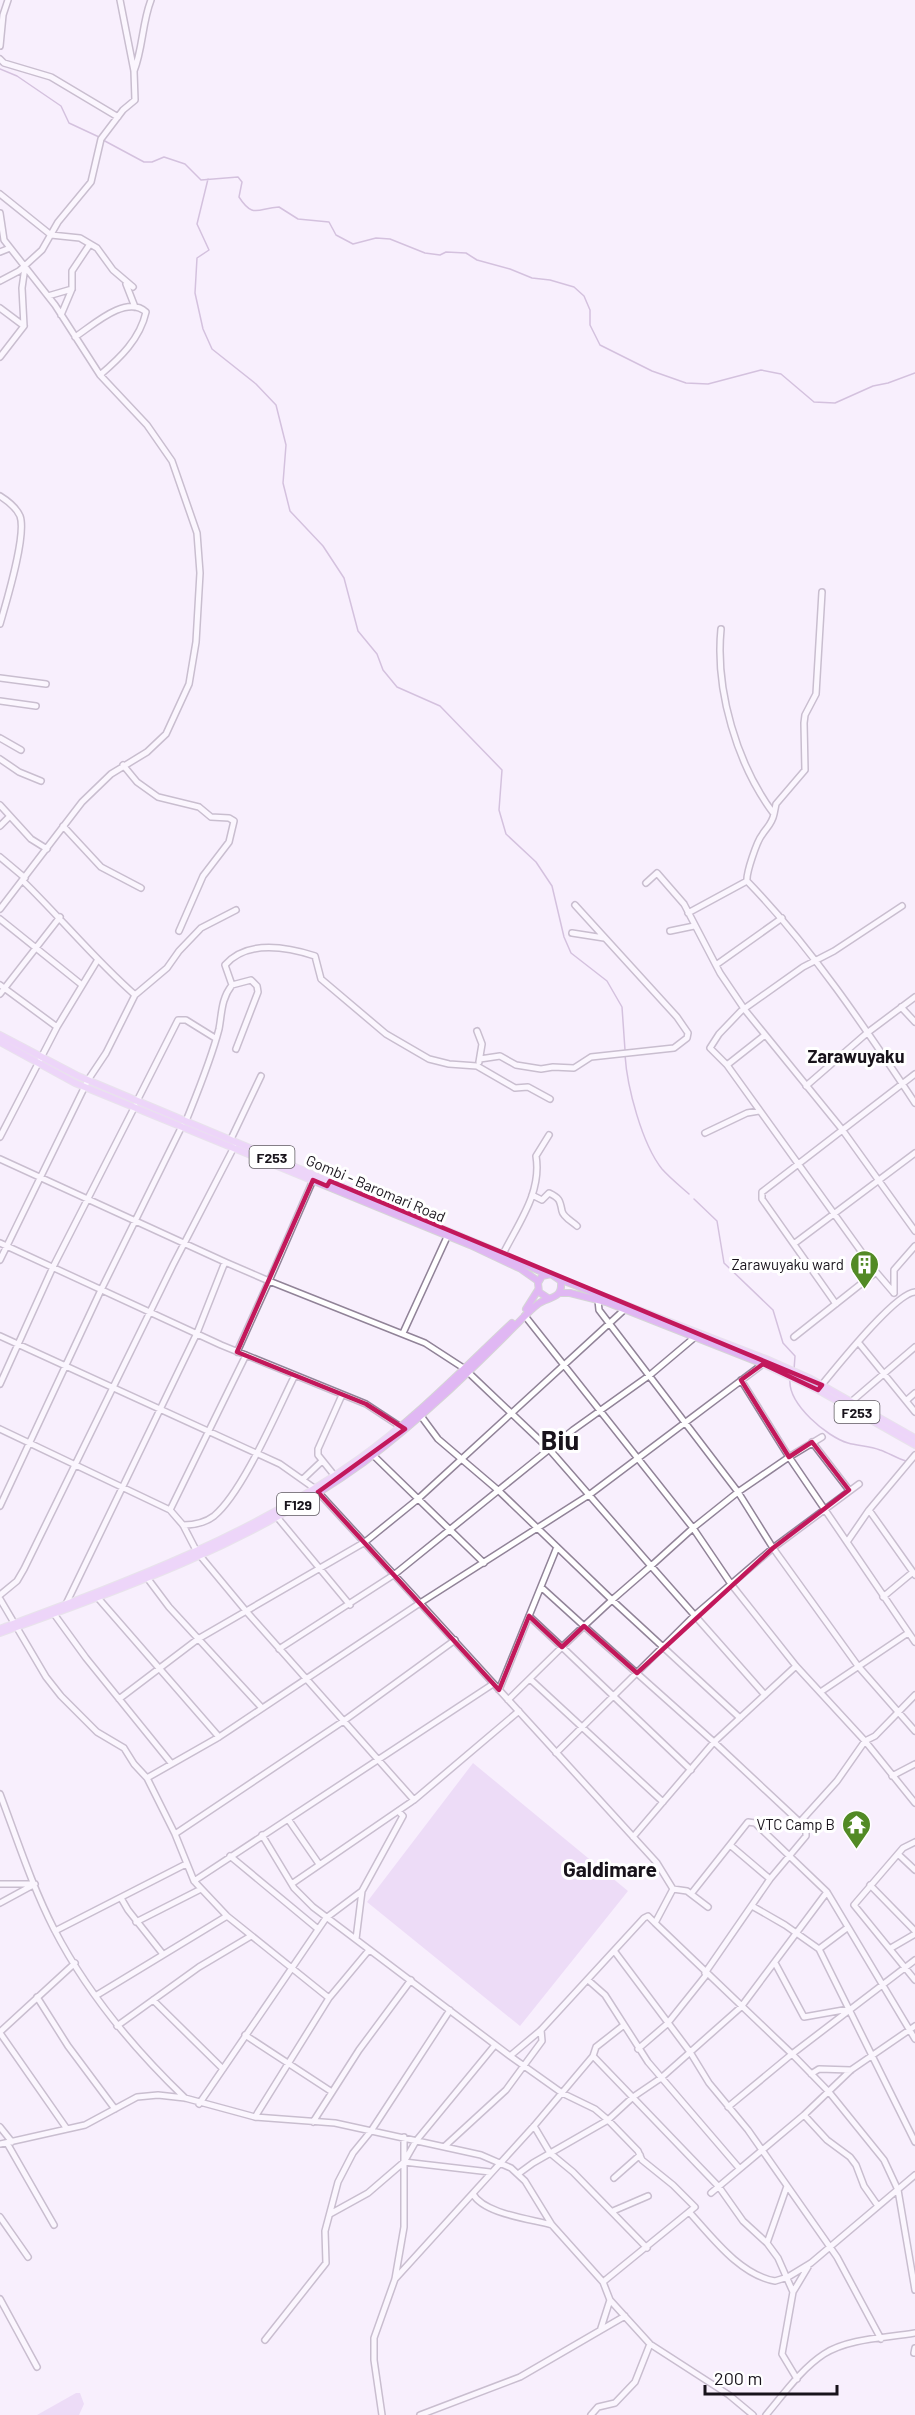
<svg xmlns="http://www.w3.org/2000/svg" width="915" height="2415" font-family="Barlow,sans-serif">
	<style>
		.green { fill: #e1c6ef }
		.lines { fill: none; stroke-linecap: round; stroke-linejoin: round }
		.stream { stroke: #a98bb8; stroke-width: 1.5 }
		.minor-casing { stroke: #918398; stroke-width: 8 }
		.major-casing { stroke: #d5d5d6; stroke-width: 8 }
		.minor { stroke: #fff; stroke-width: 5 }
		.major { stroke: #e0b7f3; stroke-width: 6 }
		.marked { fill: none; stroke: #c2185b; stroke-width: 4.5; stroke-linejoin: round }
		.labels { text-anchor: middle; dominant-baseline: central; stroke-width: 6; stroke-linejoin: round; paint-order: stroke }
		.shield { fill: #fff; stroke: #5d5a5f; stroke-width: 1.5 }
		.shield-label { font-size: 14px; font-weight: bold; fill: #18131b }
		.street-label { font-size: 15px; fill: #18131b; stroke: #fff }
		.poi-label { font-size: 15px; fill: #18131b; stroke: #fff; text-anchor: end }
		.quarter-label { font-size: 18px; font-weight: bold; fill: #18131b; stroke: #fff }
		.district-label { font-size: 21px; font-weight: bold; fill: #18131b; stroke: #fff }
		.town-label { font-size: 27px; font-weight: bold; fill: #18131b; stroke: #fff }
	</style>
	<rect width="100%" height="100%" fill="#f8effd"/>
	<!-- green -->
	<path class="green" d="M473 1763 628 1891 520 2026 367 1902Z
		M76 2393H80L84 2404 79 2415H37Z"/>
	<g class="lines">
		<!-- stream -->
		<path class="stream" d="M0 69 17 76 61 106 69 123 99 137
			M103 140 144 162H152L164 157 185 164 201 180 238 177 242 182 239 197C253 219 258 208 279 207L298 219 329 222 336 235 353 244 376 238 390 239 425 253 440 255 446 252 466 253 477 260 510 269 532 278 550 280 574 287 584 296 590 310V325L600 345 652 371 686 383 708 384 761 370 781 374 814 402 835 403 873 386 888 383 915 373
			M208 179 197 224 209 250 197 258 195 293 203 329 212 349 256 384 276 405 286 445 283 483 290 511 323 546 344 578 358 631 377 654 383 670 397 687 440 706 502 770 499 810 506 834 536 862 552 886 564 937 571 953 607 981 622 1007 625 1050
			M625 1055C627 1087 642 1144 662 1169 670 1178 680 1186 689 1194
			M694 1199 717 1221 724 1263 773 1310 783 1343 795 1356 794 1370
			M790 1380C788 1404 827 1437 848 1443 858 1446 870 1446 880 1450 889 1453 896 1458 906 1461"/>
		<defs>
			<path id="minor" d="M0 46 3 15 8 0
				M0 59 4 63 51 77 118 117
				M134 71C143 48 142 23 151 0
				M0 194 51 235 80 238 97 248 113 270 133 287
				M0 213 4 240 55 305 100 375 147 425 172 461 197 533 200 573 196 642 189 684 166 734 147 752 111 774 82 802 0 909
				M0 252 10 248
				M0 281 19 271 42 250 58 222 91 182 101 139 123 110 135 100 134 71 120 0
				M126 284 135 307
				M48 296 72 289
				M0 308 24 326
				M61 315 72 289V271L90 244
				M75 337C92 326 126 294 146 312 140 339 120 358 100 375
				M0 357 24 326 22 288 25 267
				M0 496C8 501 16 507 20 516 27 535 6 603 0 624
				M721 629C715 690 737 765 774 814 772 824 767 827 762 835 757 841 746 873 747 881
				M0 678 46 684
				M0 701 36 706
				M0 738 21 750
				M0 759 19 772 41 781
				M123 765 137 782 158 797 199 807 211 817 229 818 234 821 229 842 203 876 179 931
				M0 805 31 839 47 849
				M774 814 776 804 805 770 804 723 805 715 816 694 822 592
				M0 826 10 816
				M63 826 101 867 141 888
				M0 857 25 878
				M23 881C61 918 95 960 135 995
				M646 883 657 873 684 904 720 973 745 1010 841 1128 915 1231
				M688 913 747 881C811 947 864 1026 915 1103
				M0 919 82 985
				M670 931 694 926
				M572 933 604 938
				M716 965 782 918
				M0 985 57 1027
				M0 994 60 917
				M901 1007 915 1022
				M477 1031 482 1044 479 1062
				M236 1049 258 992 257 986 251 980 232 985 225 965C247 940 287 947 315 956L321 979 386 1034 429 1059 449 1064 477 1066 515 1088 528 1087 550 1099
				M480 1059 500 1056 516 1065 541 1069 553 1067 574 1068 591 1057 674 1048 687 1038 688 1033 677 1017 575 905
				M727 1065 765 1035
				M806 1086 867 1033 915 997
				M137 1101 178 1020H186L215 1038
				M186 1121C198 1091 211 1060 219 1029 222 1013 221 999 232 985
				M705 1133 747 1113 759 1111
				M0 1137 57 1027 97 961
				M231 1139 261 1076
				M0 1159 225 1262
				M313 1180 269 1281 425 1343 465 1369
				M532 1195 542 1200 549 1193C560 1198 560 1201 562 1211 563 1217 573 1222 577 1226
				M0 1243 221 1345 366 1404 404 1429
				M795 1243 915 1153
				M503 1254C519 1222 542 1192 536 1156L549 1135
				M0 1260 88 1080 106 1053 135 995 167 968 179 951 201 928 236 910
				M894 1293 876 1272 727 1065 710 1048 719 1034 741 1011 803 967 834 951 902 906
				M894 1293V1270L915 1246
				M598 1300 599 1310 738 1492 789 1457 741 1380
				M836 1304 762 1199V1192L915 1074
				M525 1316 693 1528 738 1492 773 1548 858 1666 915 1731
				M403 1333 447 1237
				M0 1336 280 1464 314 1488
				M794 1337 876 1272
				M858 1342 915 1412
				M469 1373 549 1449 651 1566 693 1528 731 1584 796 1666 865 1741 915 1803
				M0 1384 53 1267 135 1106
				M820 1387C835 1369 895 1293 915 1292
				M907 1400 915 1393
				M851 1402 915 1347
				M421 1416 438 1439 499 1491 612 1600 651 1566 765 1695
				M0 1429 170 1510 183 1525 197 1552 246 1611 414 1800
				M822 1437 789 1457 915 1642
				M812 1442 849 1490
				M373 1455 484 1563
				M334 1475 318 1455V1449L342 1395
				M303 1479 322 1461
				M318 1492 420 1603 589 1495 763 1364
				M0 1506 101 1290 182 1126
				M170 1510 246 1355
				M869 1510 915 1575
				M277 1517 350 1605
				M183 1525C195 1525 205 1523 214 1516 243 1492 277 1411 295 1375
				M847 1542 869 1510 915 1455
				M148 1579 169 1607 262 1708
				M541 1587 584 1626 612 1600 740 1718
				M0 1595 17 1581 24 1569 173 1265 234 1147
				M883 1597 913 1572
				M98 1598 219 1737
				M0 1599 46 1677 61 1696 97 1732 124 1748 134 1764 147 1778 175 1834 194 1881 227 1916 329 1998
				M66 1604 197 1333 225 1262 269 1281 237 1352
				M54 1614 86 1658 171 1763
				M529 1616 562 1647 584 1626 714 1742 806 1828V1836L770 1879 705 1973
				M279 1649 395 1574 573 1430 650 1375 695 1337
				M530 1679 663 1802
				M499 1690 557 1547
				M822 1691 908 1633
				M119 1699 198 1639 365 1542 418 1499 625 1309
				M508 1700 562 1647 691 1770
				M556 1753 694 1616 773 1548 859 1484
				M892 1776 915 1764
				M147 1778 219 1737 420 1603 657 1863 673 1889 655 1923 792 2054 829 2092 884 2160 898 2190 915 2290
				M0 1794C17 1839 32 1886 54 1929 87 1993 134 2049 185 2098
				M288 1819 319 1864
				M800 1822 837 1781 865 1741 875 1736 915 1695
				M175 1834 345 1720 455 1640
				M262 1835 294 1888 313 1907 510 2056 541 2030 644 1918 648 1916 655 1923
				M633 1837 714 1742 796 1666
				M915 1842 903 1848 854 1905 915 1980
				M730 1845 770 1879
				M898 1854 915 1870
				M230 1856 318 1929
				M194 1881 493 1684
				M293 1883 414 1800 519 1711
				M0 1884H33
				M870 1885 915 1931
				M673 1889 687 1891 708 1907
				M691 1894 748 1822 755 1823 827 1892 915 2039
				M121 1898 128 1910 162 1953
				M0 1903 35 1884
				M752 1906 785 1925 819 1949 915 2142
				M136 1922 201 1889
				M55 1931 186 1864
				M356 1939 362 1891
				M891 1948 915 1934
				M819 1949 847 1928
				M615 1952 690 2052 709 2083 748 2130 837 2257 881 2339
				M775 1963 804 2017 849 2009
				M588 1980 605 1995 648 2062 739 2168
				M97 1995 227 1916
				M37 1997 68 2046 115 2109
				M153 2000 223 2069
				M117 2026 199 1967 251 1936
				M0 2032 75 1963
				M0 2033 67 2129
				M245 2035 332 2092
				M638 2049 667 2024 707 1974
				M510 2056 562 2093 595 2109 608 2120 638 2151 642 2160 673 2185 695 2207 603 2282
				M593 2056 719 2187 743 2221 767 2243 778 2258 793 2292 782 2354 797 2379
				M811 2074 819 2069 851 2070
				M199 2104 326 1918 362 1891 403 1816 398 1811
				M728 2107 792 2054 915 1960
				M804 2115 827 2140 850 2157 856 2165 864 2186 878 2206
				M255 2117 329 1998 369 1950
				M313 2122 359 2050 411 1980
				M534 2126 550 2153 573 2172 647 2248
				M0 2127 12 2142
				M7 2143 54 2225
				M0 2144 85 2125 137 2097 158 2095 185 2098 255 2117 335 2123 481 2155 511 2168 525 2181 552 2225 603 2282 610 2300 650 2344 729 2395 753 2415
				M445 2146 506 2090 542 2041 541 2030
				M404 2162 490 2172
				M518 2174 533 2163 608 2120 633 2097 661 2078 741 2007 827 1892
				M614 2178 640 2155
				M711 2193 804 2115 851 2070 915 2026
				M473 2194C484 2214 531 2219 552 2225
				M613 2211 648 2196
				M690 2213C712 2237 740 2275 775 2281L788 2277 811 2263 915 2175
				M330 2214 368 2193 404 2162 416 2141 495 2045
				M0 2217 28 2257
				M767 2243 787 2186
				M395 2279 534 2126 593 2056 596 2047 624 2025
				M793 2292 808 2267
				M0 2299 37 2367
				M601 2328 610 2300
				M265 2340 326 2263 325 2231 338 2182 353 2153 371 2131 450 2010
				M914 2353 915 2348
				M382 2415 374 2360V2338L395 2279 404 2227V2137
				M420 2415 520 2377 625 2316
				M591 2415 598 2407 615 2403 635 2382 650 2344
				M766 2415C783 2395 801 2369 824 2354 849 2338 887 2338 915 2333"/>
			<path id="major" d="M0 1035 78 1076 503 1254 546 1274
				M0 1042 75 1083 470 1245 521 1269 538 1281
				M559 1279 766 1359 811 1379 915 1438
				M559 1293H570L606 1302 763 1364 818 1390 915 1445
				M526 1309 538 1290
				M2 1628C126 1582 250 1537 359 1459 415 1419 462 1370 512 1323
				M0 1633C127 1588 254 1542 364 1462 419 1421 467 1374 515 1326 523 1318 530 1310 538 1304 544 1299 553 1299 558 1294 562 1290 561 1286 561 1281L551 1274 542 1276 538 1283 539 1292 548 1298"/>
		</defs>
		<!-- minor casing -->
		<use href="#minor" class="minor-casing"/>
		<!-- major casing -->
		<use href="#major" class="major-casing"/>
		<!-- minor -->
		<use href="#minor" class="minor"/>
		<!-- major -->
		<use href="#major" class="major"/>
	</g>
	<!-- marked area -->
	<path d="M0 0H915V2415H0ZM313 1180 327 1186 330 1181 822 1385 818 1390 763 1364 741 1380 789 1457 812 1442 849 1490 773 1548 637 1673 584 1626 562 1647 529 1616 499 1690 318 1492 405 1429 366 1404 237 1352Z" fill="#f8effd" fill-opacity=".55" fill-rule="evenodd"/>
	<path class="marked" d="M313 1180 327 1186 330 1181 822 1385 818 1390 763 1364 741 1380 789 1457 812 1442 849 1490 773 1548 637 1673 584 1626 562 1647 529 1616 499 1690 318 1492 405 1429 366 1404 237 1352Z"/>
	<!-- icons -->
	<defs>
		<symbol id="building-pin" viewBox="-11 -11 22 30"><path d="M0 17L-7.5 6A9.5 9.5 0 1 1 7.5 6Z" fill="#528a25" stroke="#fff"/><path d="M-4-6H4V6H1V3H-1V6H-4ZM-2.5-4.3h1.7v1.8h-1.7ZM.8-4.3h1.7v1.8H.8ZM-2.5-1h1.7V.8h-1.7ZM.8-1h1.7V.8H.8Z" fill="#fff"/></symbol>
		<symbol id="temple-pin" viewBox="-11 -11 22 30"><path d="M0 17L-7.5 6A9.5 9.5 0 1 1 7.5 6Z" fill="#528a25" stroke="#fff"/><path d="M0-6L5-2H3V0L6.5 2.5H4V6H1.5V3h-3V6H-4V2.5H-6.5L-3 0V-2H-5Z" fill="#fff"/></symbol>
	</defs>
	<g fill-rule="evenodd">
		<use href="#building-pin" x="848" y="1248" width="33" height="45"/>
		<use href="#temple-pin" x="840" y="1808" width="33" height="45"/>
	</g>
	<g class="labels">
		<!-- shield labels -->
		<g class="shield">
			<rect x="249.5" y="1146" width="45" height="22" rx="4.5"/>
			<rect x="834.5" y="1401" width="45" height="22" rx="4.5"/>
			<rect x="277" y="1493" width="42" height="22" rx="4.5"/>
		</g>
		<g class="shield-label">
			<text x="272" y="1157">F253</text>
			<text x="857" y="1412">F253</text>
			<text x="298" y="1504">F129</text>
		</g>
		<!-- street labels -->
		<g class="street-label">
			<text transform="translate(376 1188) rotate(23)">Gombi - Baromari Road</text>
		</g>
		<!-- poi labels -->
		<g class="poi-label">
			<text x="844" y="1264">Zarawuyaku ward</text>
			<text x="835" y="1824">VTC Camp B</text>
		</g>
		<!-- quarter labels -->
		<g class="quarter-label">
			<text x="856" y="1056">Zarawuyaku</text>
		</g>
		<!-- district labels -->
		<g class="district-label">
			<text x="610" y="1868">Galdimare</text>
		</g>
		<!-- town labels -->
		<g class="town-label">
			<text x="560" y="1439">Biu</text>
		</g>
	</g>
	<!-- scale -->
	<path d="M705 2385v9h132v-9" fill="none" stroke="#18131b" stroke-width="3"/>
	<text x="714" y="2385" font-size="18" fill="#18131b" stroke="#ffffff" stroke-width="4.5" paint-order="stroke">200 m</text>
</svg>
